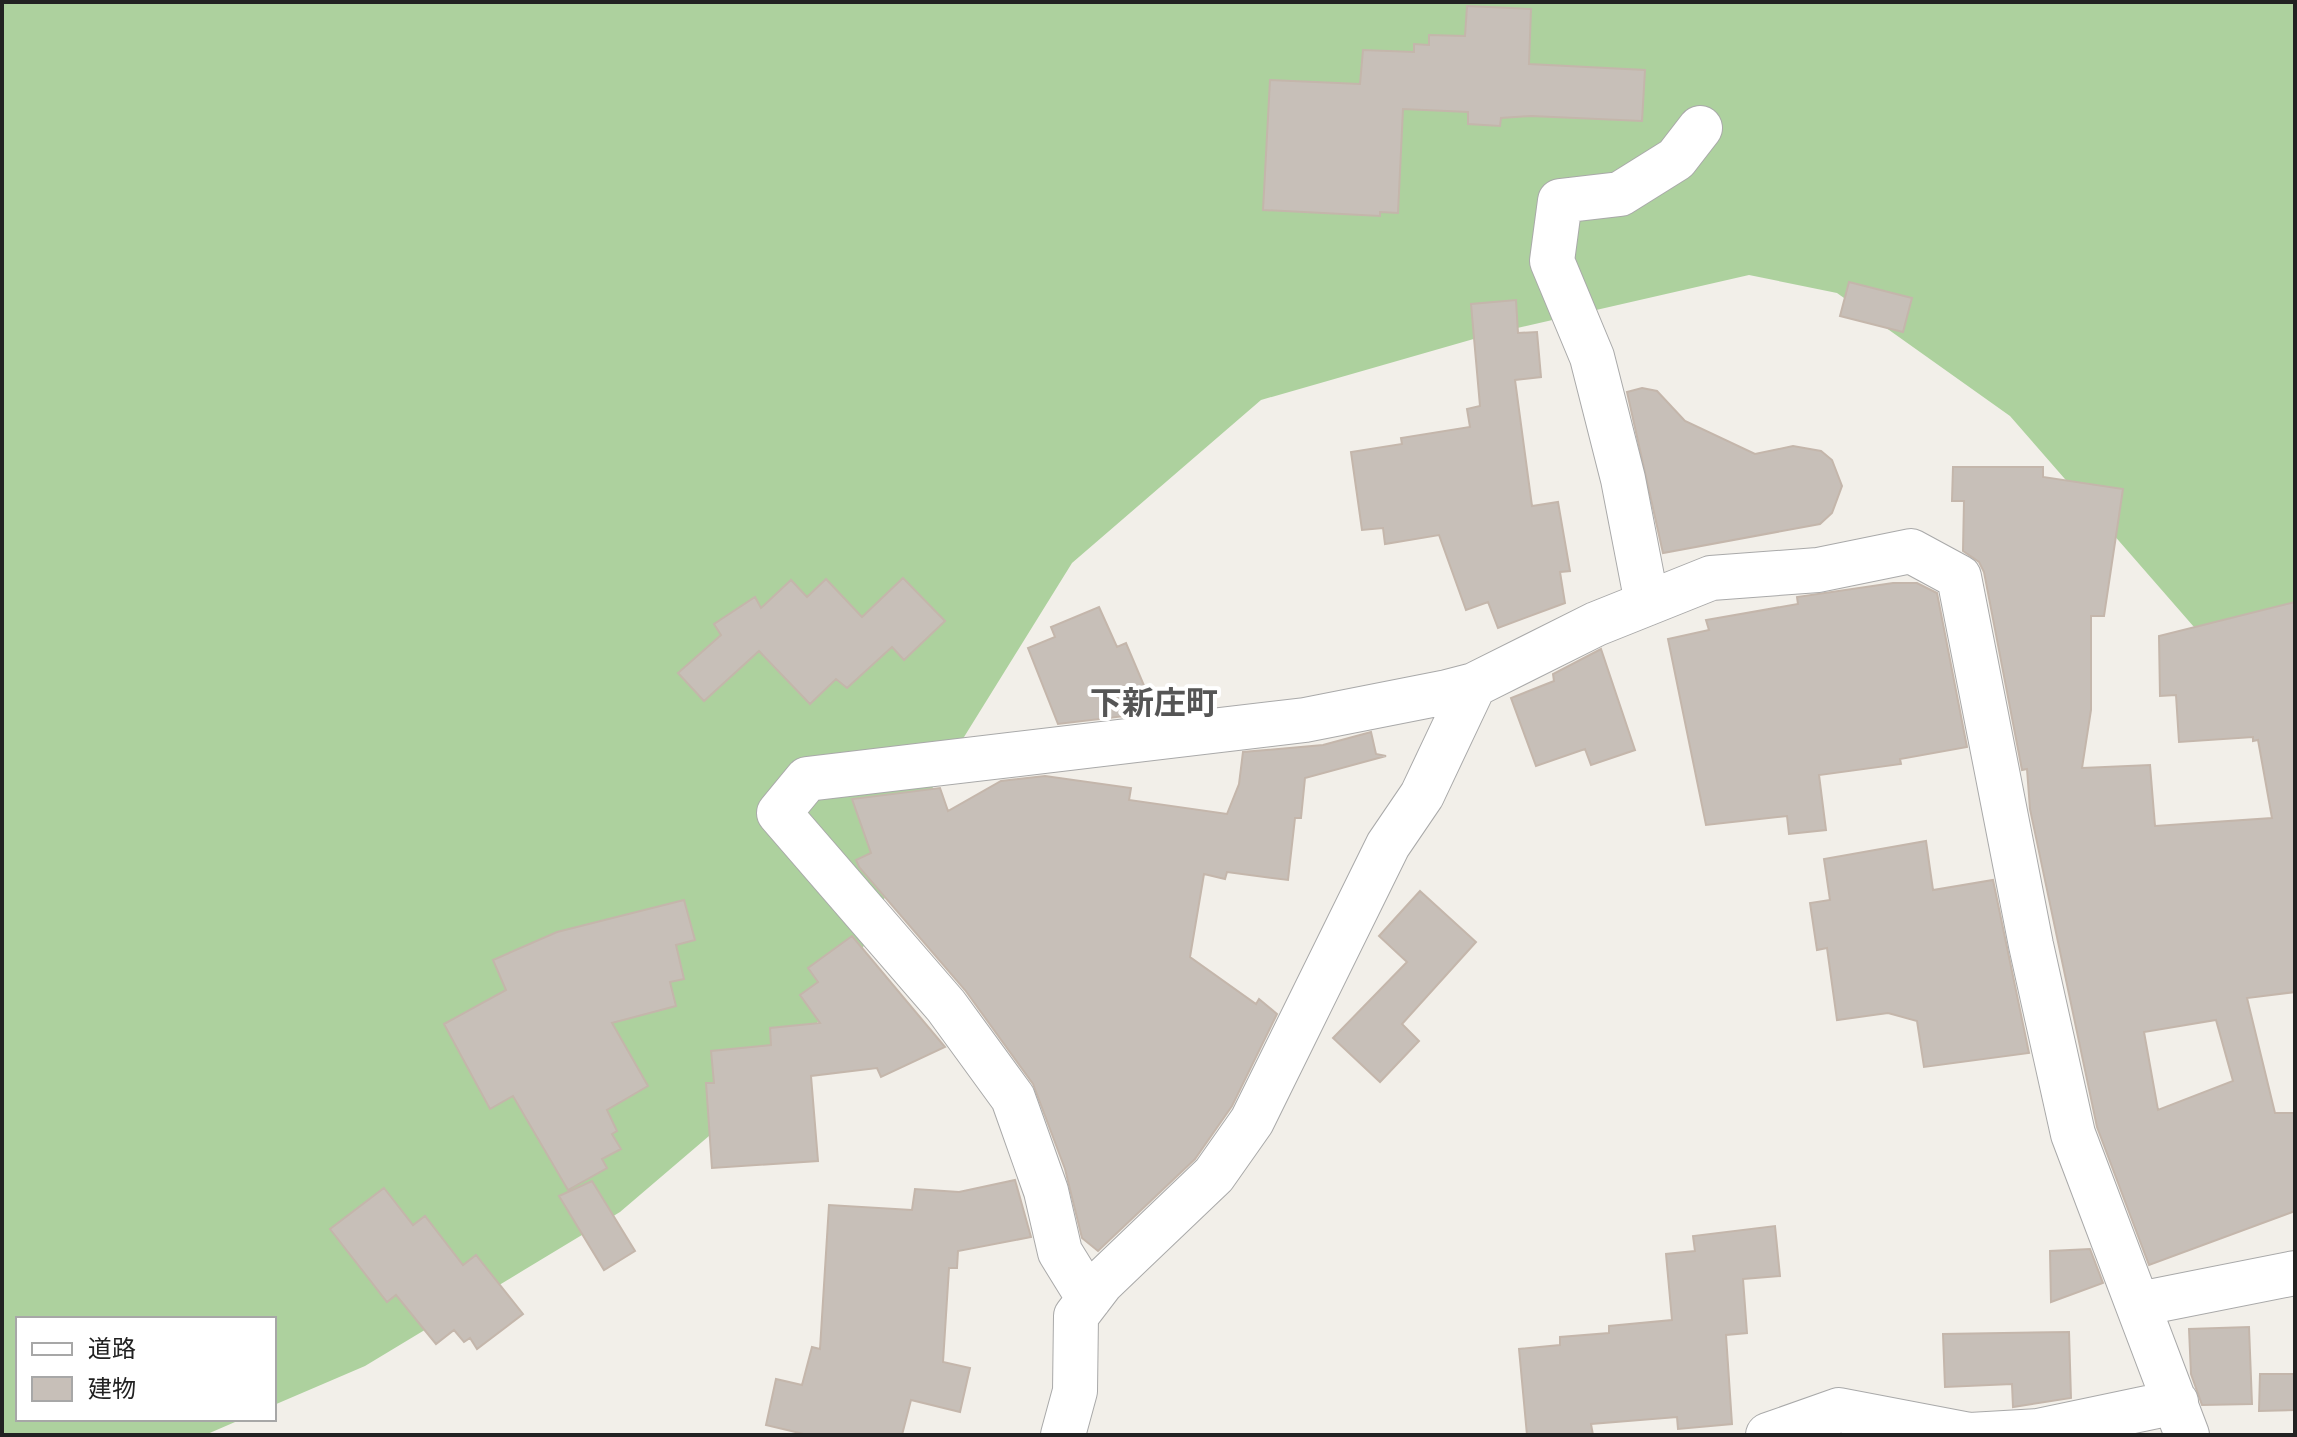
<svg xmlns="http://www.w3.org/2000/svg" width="2297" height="1437" font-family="Mulish,'Noto Sans JP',sans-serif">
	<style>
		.forest { fill: #add19e }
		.building { fill: #c7bfb8; stroke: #c4b6ab; stroke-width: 2; fill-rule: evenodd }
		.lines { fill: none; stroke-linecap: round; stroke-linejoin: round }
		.minor-casing { stroke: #a9a9a9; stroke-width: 46 }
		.minor { stroke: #fff; stroke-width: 44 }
		.labels { text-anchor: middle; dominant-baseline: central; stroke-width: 8; stroke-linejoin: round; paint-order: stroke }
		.quarter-label { font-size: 32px; font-weight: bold; fill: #555; stroke: #fff }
	</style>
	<rect width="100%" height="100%" fill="#f2efe9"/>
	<!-- forest -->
	<path class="forest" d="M2 2H2295V619L2290 622 2194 627 2010 416 1837 293 1749 275 1491 334 1261 400 1072 563 933 787 847 984 770 1084 620 1212 365 1366 274 1405V1319H18V1419H242L205 1435H2Z"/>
	<!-- building -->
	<path class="building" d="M1467 6 1531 9 1529 64 1645 70 1642 121 1531 116 1501 118 1500 126 1468 124V112L1403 109 1398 213 1380 212V216L1263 210 1270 80 1360 84 1363 50 1414 52V44L1429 45V35L1465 36Z
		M1849 282 1912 298 1903 332 1840 316Z
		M1516 300 1518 333 1537 332 1541 377 1515 380 1532 506 1558 502 1570 571 1560 572 1565 603 1498 628 1488 602 1466 610 1439 535 1385 544 1383 528 1362 530 1351 452 1402 444 1401 438 1470 427 1467 409 1480 406 1471 304Z
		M1642 388 1657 391 1685 421 1755 454 1793 446 1821 451 1832 460 1842 486 1832 513 1820 524 1663 553 1627 392Z
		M1953 467H2043V477L2123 489 2104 616H2091V710L2082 768 2150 765 2155 826 2272 818 2258 740 2253 741V737L2179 742 2176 695 2160 696 2159 636 2295 602V992L2247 998 2275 1113H2295V1211L2149 1265 2097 1127 2030 809 2027 769 2022 770 1984 572 1979 562 1963 551 1964 501H1952ZM2216 1020 2233 1081 2158 1110 2144 1032Z
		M903 578 945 621 904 660 892 647 847 688 836 679 810 704 759 651 704 701 678 673 721 635 714 624 755 597 761 608 791 580 807 597 826 579 862 617Z
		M1893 583H1917L1937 593 1967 747 1900 759 1901 764 1819 775 1826 830 1789 834 1787 816 1706 825 1668 639 1709 630 1706 620 1798 604 1797 597Z
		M1099 607 1117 647 1126 643 1151 702 1133 711 1134 715 1058 724 1028 648 1055 637 1051 627Z
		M1601 649 1635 750 1591 765 1585 749 1536 766 1511 698 1554 681 1553 674Z
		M1371 732 1376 754 1386 756 1305 778 1301 818H1295L1288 880 1227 872 1225 879 1204 874 1190 957 1256 1004 1259 999 1277 1014 1232 1106 1195 1159 1098 1251 1082 1238 1065 1169 1033 1084 965 990 859 867 856 860 871 853 852 799 940 788 948 811 1001 781 1045 776 1131 788 1129 800 1227 814 1239 784 1243 752 1323 745Z
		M1926 841 1933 890 1993 880 2029 1053 1924 1067 1917 1021 1888 1013 1837 1020 1827 948 1817 950 1810 903 1830 900 1824 859Z
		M1420 891 1476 942 1402 1024 1419 1041 1380 1082 1333 1038 1407 962 1379 936Z
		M684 900 695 940 676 945 684 979 670 982 676 1006 612 1023 648 1086 607 1110 617 1131 612 1134 621 1149 602 1159 607 1168 568 1190 513 1096 490 1109 444 1024 506 990 493 960 557 932Z
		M852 936 945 1047 881 1077 877 1068 811 1076 818 1161 712 1168 706 1083H714L711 1051 771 1045 770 1028 820 1023 800 995 818 982 808 968Z
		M1015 1180 1031 1237 958 1251 957 1268H949L943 1362 970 1368 960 1412 911 1400 902 1435H808L766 1425 776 1379 802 1385 812 1347 820 1349 829 1205 912 1210 915 1189 959 1192Z
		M592 1181 635 1251 604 1270 559 1196Z
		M384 1188 413 1225 425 1216 463 1265 476 1255 523 1314 477 1349 470 1338 464 1342 454 1330 436 1344 396 1295 387 1302 330 1229Z
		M1775 1226 1780 1276 1743 1279 1747 1333 1726 1335 1732 1424 1678 1429 1677 1417 1591 1424 1593 1435H1527L1519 1349 1560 1345V1337L1609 1333V1326L1672 1320 1666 1254 1695 1251 1693 1236Z
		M2090 1249 2103 1283 2051 1302 2050 1251Z
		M2249 1327 2252 1404 2202 1405 2191 1374 2189 1329Z
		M2069 1332 2071 1398 2013 1407 2012 1384 1945 1387 1943 1334Z
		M2260 1374H2295V1410L2259 1411Z"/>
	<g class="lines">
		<defs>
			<path id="minor" d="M1647 603 1623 479 1592 357 1552 261 1560 201 1620 194 1676 159 1700 128
				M1089 1299 1060 1252 1046 1191 1013 1098 946 1006 779 813 807 779 1305 720 1447 692 1474 685 1596 624 1711 578 1818 570 1911 551 1959 577 2031 945 2073 1134 2187 1435
				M2139 1304 2295 1273
				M1063 1435 1075 1391 1076 1316 1102 1282 1214 1175 1252 1121 1388 845 1422 795 1474 685
				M1768 1435 1839 1410 1970 1435
				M1970 1435 2038 1431 2176 1402"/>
		</defs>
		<!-- minor casing -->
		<use href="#minor" class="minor-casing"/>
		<!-- minor -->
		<use href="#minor" class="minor"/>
	</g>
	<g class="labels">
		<!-- quarter labels -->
		<g class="quarter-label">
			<text x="1154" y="702">下新庄町</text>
		</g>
	</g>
	<!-- border -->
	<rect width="2297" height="1437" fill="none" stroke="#222222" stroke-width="8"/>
	<!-- legend -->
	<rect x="16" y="1317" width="260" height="104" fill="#ffffff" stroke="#a7a7a7" stroke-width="2"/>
	<rect x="32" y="1343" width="40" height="12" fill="#ffffff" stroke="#a7a7a7" stroke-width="2"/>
	<text x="88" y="1357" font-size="24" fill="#222222">道路</text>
	<rect x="32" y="1377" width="40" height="24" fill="#c7bfb8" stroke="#a7a7a7" stroke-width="2"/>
	<text x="88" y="1397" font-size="24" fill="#222222">建物</text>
</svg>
